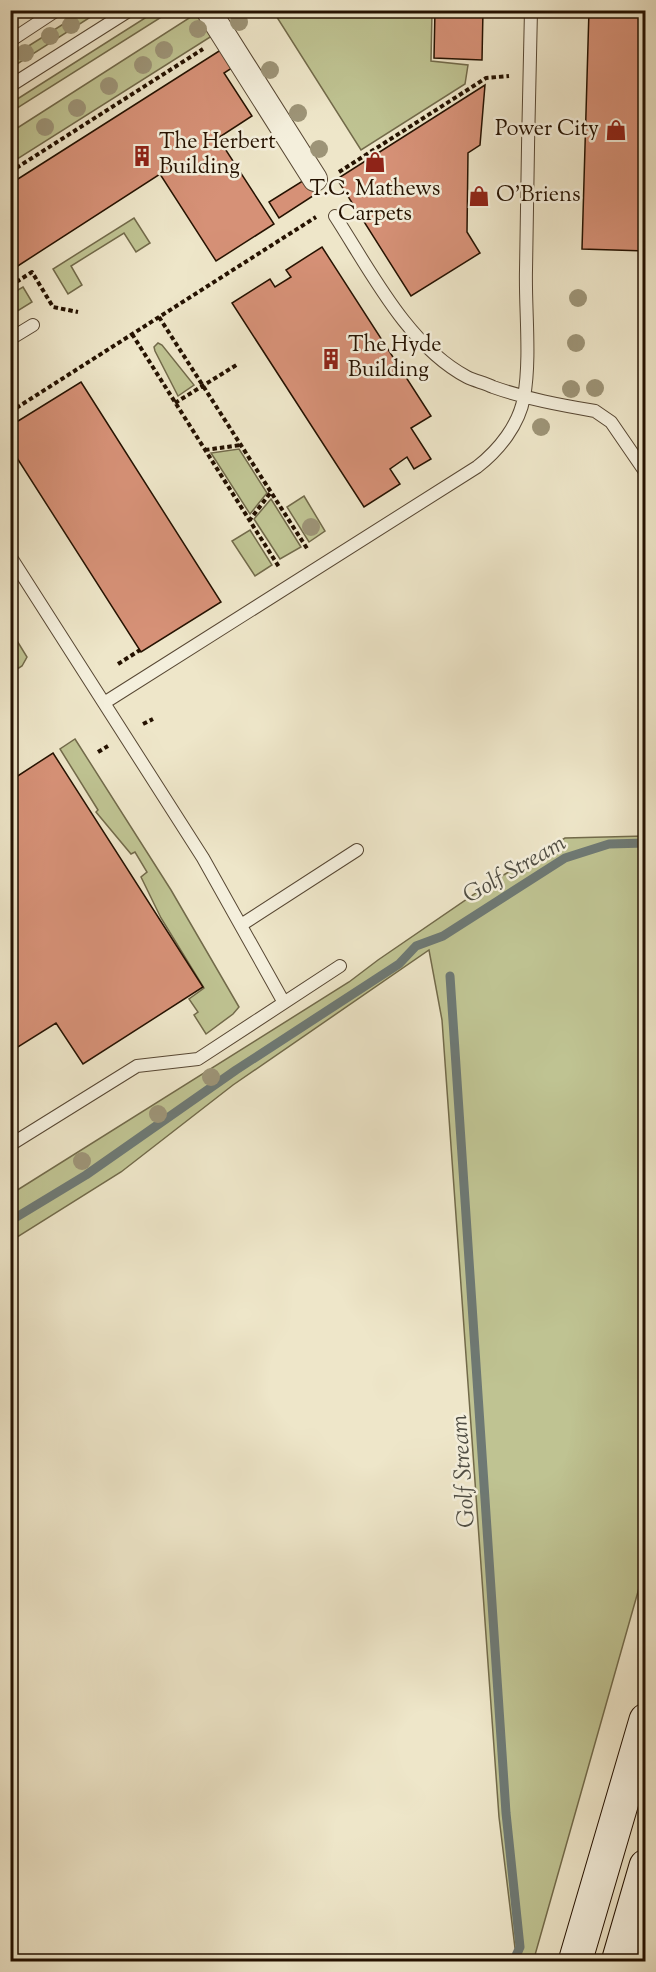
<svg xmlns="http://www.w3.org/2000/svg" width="656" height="1972" font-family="'Sorts Mill Goudy',serif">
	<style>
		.green { fill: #bfc392; stroke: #726a4a; stroke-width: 1.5 }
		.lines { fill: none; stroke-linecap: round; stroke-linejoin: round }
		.stream { stroke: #6e7974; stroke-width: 9 }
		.building { fill: #d69177; stroke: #251201; stroke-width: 1.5 }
		.lane-casing { stroke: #574733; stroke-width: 14 }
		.street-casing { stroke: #574733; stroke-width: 26 }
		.secondary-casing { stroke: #251201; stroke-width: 35 }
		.path { stroke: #251201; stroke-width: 4; stroke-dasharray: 4.5 3; stroke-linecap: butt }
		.lane { stroke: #f4efdc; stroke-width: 12 }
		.street { stroke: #f4efdc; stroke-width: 24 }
		.secondary { stroke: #f4efdc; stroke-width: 33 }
		.tree { fill: #9d9477 }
		.labels { text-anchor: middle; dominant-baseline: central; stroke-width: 5; stroke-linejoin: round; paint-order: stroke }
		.poi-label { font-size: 22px; fill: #251201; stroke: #f4efdc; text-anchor: start }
		.water-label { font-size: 24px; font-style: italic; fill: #504e44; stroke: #f4efdc }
	</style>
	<rect width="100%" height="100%" fill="#eee6c9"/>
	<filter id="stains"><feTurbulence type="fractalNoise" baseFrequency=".00333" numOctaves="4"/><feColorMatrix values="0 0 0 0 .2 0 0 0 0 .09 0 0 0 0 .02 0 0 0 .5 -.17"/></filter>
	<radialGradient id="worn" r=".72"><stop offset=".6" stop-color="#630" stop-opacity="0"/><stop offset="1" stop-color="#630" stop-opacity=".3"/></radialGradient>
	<!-- green -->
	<path class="green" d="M84 11H100L11 68V57Z
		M156 11H171L11 112V103Z
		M200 11 215 34 11 163V132Z
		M273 11H432L431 61 468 65 465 84 361 150Z
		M134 218 150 243 136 252 124 233 71 266 82 285 68 294 53 269Z
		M23 287 32 302 11 315V294Z
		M158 343 162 345 194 385 178 396 155 351 154 347Z
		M239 449 267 493 250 514 211 453Z
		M304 496 325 531 309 542 287 507Z
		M271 499 301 547 280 559 254 519Z
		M250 530 272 565 255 576 232 541Z
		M11 631 27 657 22 666 11 673Z
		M75 739 171 890 239 1007 233 1014 206 1034 194 1015 198 1012 189 999 204 988 161 918 141 877 147 872 135 852 131 854 96 812 98 810 60 749Z
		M645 836V1567L535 1955 532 1961H518L522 1951 515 1948 499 1817 442 1020 429 950 233 1085 121 1172 11 1241V1194L349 982 378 960 492 882 565 838Z"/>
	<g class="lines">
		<!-- stream -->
		<path class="stream" d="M450 976 506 1813 520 1947 513 1962
			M10 1221 86 1175 236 1070 399 964 416 946 443 936 565 858 609 844 646 843"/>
	</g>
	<!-- building -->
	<path class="building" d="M435 10H483L482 60 434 58Z
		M589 10H646V251L582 249Z
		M227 46 232 68 224 73 252 116 218 138 274 224 216 261 160 174 10 271V184Z
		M485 85 480 145 468 153 467 232 480 253 411 296 337 179Z
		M309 177 319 192 279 218 269 202Z
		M322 247 431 416 411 428 431 459 414 469 407 457 390 469 400 484 364 507 232 303 270 279 275 287 291 277 286 270Z
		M81 382 221 602 141 652 10 447V426Z
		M53 753 203 987 83 1064 56 1023 10 1052V781Z"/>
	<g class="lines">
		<defs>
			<path id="lane" d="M10 41 57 10
				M10 86 130 10
				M335 216C370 270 408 346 467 377 475 381 485 383 493 387 527 399 560 405 595 411L611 422 646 473
				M10 339 33 325
				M10 556 203 858 283 1001
				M104 703 477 467C499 450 519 425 524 397 531 358 525 309 526 270 527 183 529 97 531 10
				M241 925 357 850
				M10 1145 137 1066 198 1059 340 966"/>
			<path id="street" d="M208 10 315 179"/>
			<path id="secondary" d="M575 1962 646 1720
				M618 1962 646 1866"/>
		</defs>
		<!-- lane casing -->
		<use href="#lane" class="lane-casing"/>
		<!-- street casing -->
		<use href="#street" class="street-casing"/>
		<!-- secondary casing -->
		<use href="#secondary" class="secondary-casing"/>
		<!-- path -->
		<path class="path" d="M10 172 203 49
			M339 172 486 78 509 76
			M10 286 32 272 53 307 78 312
			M159 317 308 550
			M132 334 279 567
			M175 403 238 364
			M10 412 316 217
			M205 450 241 445
			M249 521 271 492
			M118 664 140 650
			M143 724 153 719
			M98 752 108 746"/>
		<!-- lane -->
		<use href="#lane" class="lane"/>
		<!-- street -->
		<use href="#street" class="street"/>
		<!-- secondary -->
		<use href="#secondary" class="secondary"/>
	</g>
	<!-- trees -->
	<g class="tree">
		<circle cx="239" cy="22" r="9"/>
		<circle cx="71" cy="25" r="9"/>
		<circle cx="198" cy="29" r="9"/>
		<circle cx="50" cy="36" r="9"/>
		<circle cx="164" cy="50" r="9"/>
		<circle cx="25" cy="53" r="9"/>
		<circle cx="143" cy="65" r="9"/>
		<circle cx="270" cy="70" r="9"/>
		<circle cx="109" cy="86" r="9"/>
		<circle cx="77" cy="108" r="9"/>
		<circle cx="298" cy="113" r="9"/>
		<circle cx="45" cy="127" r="9"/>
		<circle cx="319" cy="149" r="9"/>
		<circle cx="578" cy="298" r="9"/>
		<circle cx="576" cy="343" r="9"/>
		<circle cx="595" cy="388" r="9"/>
		<circle cx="571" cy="389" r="9"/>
		<circle cx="541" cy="427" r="9"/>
		<circle cx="311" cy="527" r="9"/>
		<circle cx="211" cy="1077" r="9"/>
		<circle cx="158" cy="1114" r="9"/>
		<circle cx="82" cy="1161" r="9"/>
	</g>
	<!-- icons -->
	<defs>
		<symbol id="shop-bare" viewBox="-9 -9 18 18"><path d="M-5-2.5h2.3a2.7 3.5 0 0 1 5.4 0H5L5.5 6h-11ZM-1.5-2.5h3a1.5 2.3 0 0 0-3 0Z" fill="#8f2418" stroke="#f4efdc" stroke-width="2.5" paint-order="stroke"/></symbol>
		<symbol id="building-bare" viewBox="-9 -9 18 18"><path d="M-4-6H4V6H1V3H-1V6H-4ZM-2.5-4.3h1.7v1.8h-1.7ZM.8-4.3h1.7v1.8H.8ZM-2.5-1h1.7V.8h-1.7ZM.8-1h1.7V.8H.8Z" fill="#8f2418" stroke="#f4efdc" stroke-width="2.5" paint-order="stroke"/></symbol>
	</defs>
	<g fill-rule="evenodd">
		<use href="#shop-bare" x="601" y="115" width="30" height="30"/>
		<use href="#building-bare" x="127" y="141" width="30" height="30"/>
		<use href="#shop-bare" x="360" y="147" width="30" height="30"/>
		<use href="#shop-bare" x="464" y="181" width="30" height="30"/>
		<use href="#building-bare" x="316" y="344" width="30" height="30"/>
	</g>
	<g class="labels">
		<!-- poi labels -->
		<g class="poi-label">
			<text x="599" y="130" text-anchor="end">Power City</text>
			<text x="159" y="143">The Herbert<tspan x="159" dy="25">Building</tspan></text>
			<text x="375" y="190" text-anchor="middle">T.C. Mathews<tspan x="375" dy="25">Carpets</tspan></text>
			<text x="496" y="196">O'Briens</text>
			<text x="348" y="346">The Hyde<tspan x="348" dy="25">Building</tspan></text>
		</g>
		<!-- water labels -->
		<g class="water-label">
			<text transform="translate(515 870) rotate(-30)">Golf Stream</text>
			<text transform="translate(464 1471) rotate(-94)">Golf Stream</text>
		</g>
	</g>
	<!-- margin -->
	<rect width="656" height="1972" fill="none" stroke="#eee6c9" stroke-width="36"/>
	<rect x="12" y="12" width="632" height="1948" fill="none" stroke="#251201" stroke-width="3"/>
	<rect x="18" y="18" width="620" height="1936" fill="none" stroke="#251201" stroke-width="1.5"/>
	<rect width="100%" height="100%" filter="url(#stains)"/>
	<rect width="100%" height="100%" fill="url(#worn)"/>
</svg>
